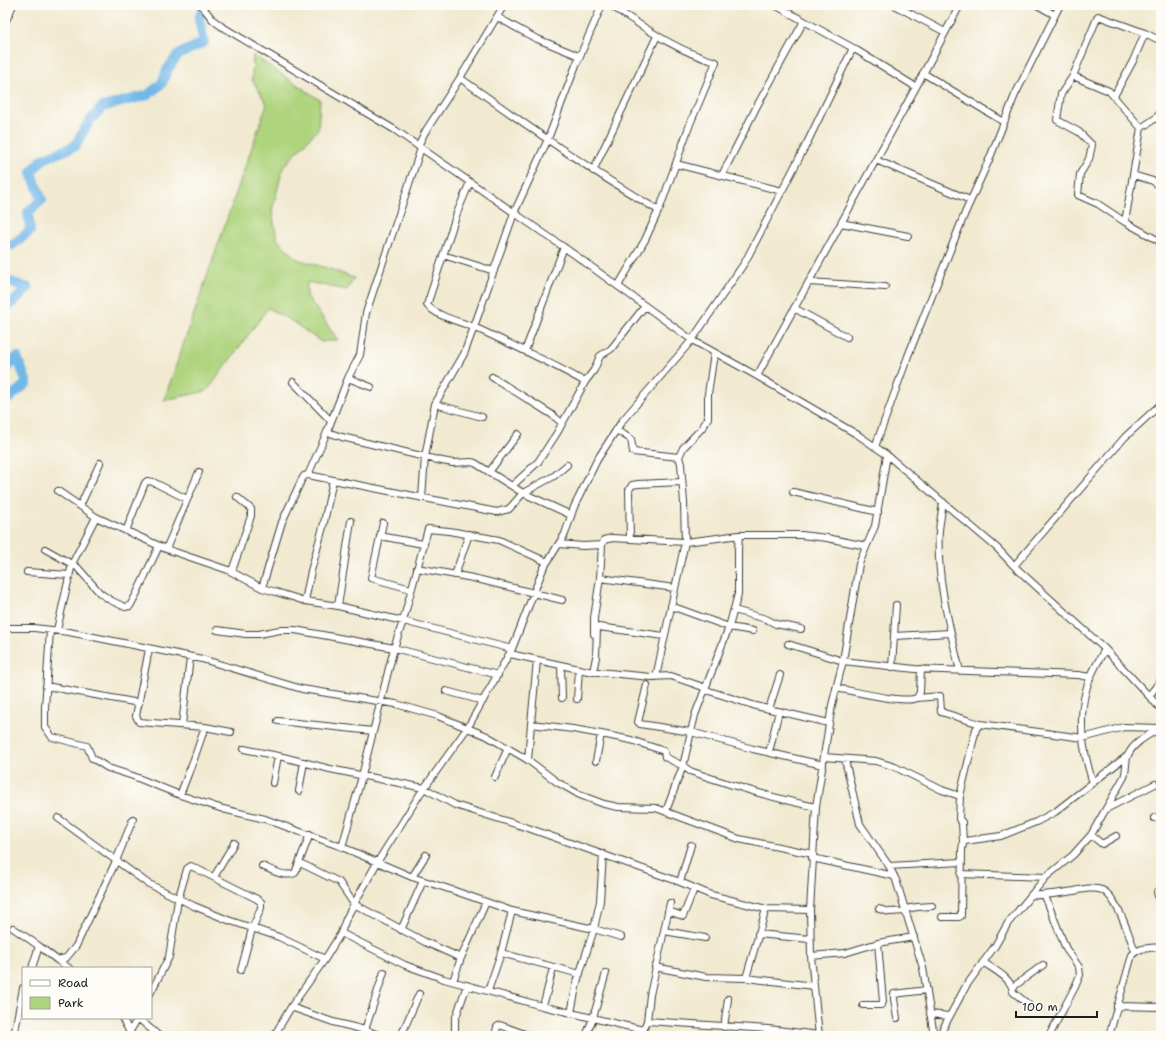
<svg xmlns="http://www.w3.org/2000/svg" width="1166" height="1041" font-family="'Shantell Sans',sans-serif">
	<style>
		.green { fill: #afd47e; stroke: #66784d }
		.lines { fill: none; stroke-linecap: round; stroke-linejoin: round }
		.river { stroke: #71b8e8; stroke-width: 10 }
		.minor-casing { stroke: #3c3b37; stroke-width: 8 }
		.minor { stroke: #fff; stroke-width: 6 }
	</style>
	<rect width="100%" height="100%" fill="#fdfcf7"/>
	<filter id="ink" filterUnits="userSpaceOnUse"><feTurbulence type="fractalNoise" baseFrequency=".025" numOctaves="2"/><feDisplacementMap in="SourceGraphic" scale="8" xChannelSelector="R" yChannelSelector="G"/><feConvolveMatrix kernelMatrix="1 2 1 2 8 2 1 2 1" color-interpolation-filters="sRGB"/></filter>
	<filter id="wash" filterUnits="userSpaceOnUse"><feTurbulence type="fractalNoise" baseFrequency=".012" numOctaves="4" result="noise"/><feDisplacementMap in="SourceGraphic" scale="16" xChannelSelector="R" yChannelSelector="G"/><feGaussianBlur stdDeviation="0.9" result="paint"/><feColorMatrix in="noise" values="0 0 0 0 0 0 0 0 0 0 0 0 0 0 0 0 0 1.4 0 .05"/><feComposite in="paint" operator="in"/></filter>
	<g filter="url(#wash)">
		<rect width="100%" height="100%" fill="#f1e9d0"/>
		<!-- green -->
		<path class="green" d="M253 55 320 100 318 129 283 167 272 211 277 239 297 259 327 268 354 278 347 290 307 282V296L338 340 321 342 293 322 268 308 207 391 164 400 267 104 252 80Z"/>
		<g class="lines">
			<!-- river -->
			<path class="river" d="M5 245H12L30 231 28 212 42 200 31 172 43 159 75 146 88 123 102 107 148 95 162 83 167 70 178 55 204 42 199 19 204 5
				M5 280 28 288 5 310
				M5 370 17 357 27 383 5 402"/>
		</g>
	</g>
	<g filter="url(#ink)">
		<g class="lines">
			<defs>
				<path id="minor" d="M201 5 213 20 221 26 395 130 575 255 692 340 757 376 858 435 887 455 997 548 1014 566 1105 649 1161 709
					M610 5C644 27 676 51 716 62L690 124 661 205 645 240 618 286
					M775 5 853 48 916 87 960 5
					M894 5 945 32
					M1037 5 1055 15
					M497 17 535 38 579 56
					M5 23 13 5
					M1161 41 1145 33 1098 16 1073 76 1109 91 1141 128 1125 222 1161 242
					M923 73 1004 122
					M1073 76 1061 94 1057 120 1079 132 1092 145 1089 159 1080 174 1078 195 1098 204 1125 222
					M460 78C525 124 589 170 658 210
					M1114 96 1133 61 1145 33
					M1141 128 1156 118 1161 112
					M418 146 425 132 460 78 504 5
					M876 160 970 200
					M676 164 782 191
					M593 171 657 36
					M722 175 758 104 804 21
					M1133 175 1153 181 1161 187
					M470 182 457 213 427 305C439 318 460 321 476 328 513 345 550 362 585 382
					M841 223 908 236
					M443 255 494 271
					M809 282 885 287
					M794 308 847 337
					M525 351 564 247
					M757 376 916 87
					M492 377 551 414 562 423
					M348 378 371 387
					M293 382 331 421
					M435 404 482 417
					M616 430 631 439 633 452 679 457
					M327 432 342 437 442 461 453 463 471 462 475 463 523 493 554 476 567 465
					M875 447 908 356 965 213 989 160 1015 95 1060 5
					M489 472 518 434
					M308 475 327 432 348 378 360 355 366 313 421 148
					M512 486 538 462 557 433 585 382 594 370 600 356 611 349 645 306
					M58 491 96 517 166 549 228 570 262 588 276 592 305 601 338 606 403 621 512 649
					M793 492 878 512
					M422 498 425 457 435 404 464 354 474 327 514 213 548 139 576 65 602 5
					M943 502C942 511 940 521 939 530 936 577 949 625 960 671
					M80 506 100 463
					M383 523 371 578 411 589
					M126 531 145 483 147 481 153 482 187 499
					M739 535 738 549V594L729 627 695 715 683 766 690 771C733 786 771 798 816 807
					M380 536 423 544
					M630 539 629 490 632 485 638 484 682 482
					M559 544 583 546 602 545 604 540 612 538 685 542 710 539 739 535H801L827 538 866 546
					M45 549 77 567 100 593 110 600 125 607 130 606 136 595 159 546
					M166 549 199 472
					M547 562 499 540 449 531 428 529 403 621 394 648 362 776 342 847 412 877 452 890 512 911 594 929 621 937
					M1014 566 1125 437 1161 404
					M417 568 473 578 562 600
					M232 571 251 516V509L237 497
					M27 572 69 575
					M455 575 469 534
					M600 578 675 588
					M262 588 282 522 301 481 304 476 308 475 414 496 497 512 509 509 523 493 571 515
					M305 601 311 571 323 527 333 480
					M338 606 351 521
					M671 606 729 627 753 631
					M734 610 766 619 776 624 801 629
					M5 628H34L69 632 202 659 302 689 396 704 438 716 487 736 528 760 557 782 580 795 604 804 618 807 656 808 739 839 813 854
					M50 630 45 708V727L52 737 87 746 92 758 108 768 133 776 180 795 223 809 265 819 342 847
					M57 630 72 564 96 517
					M217 630 246 634H259L280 630H295L394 648 498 675
					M594 634V618L600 578 602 545
					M894 636 951 633
					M788 644 843 661 915 669 1078 675 1090 677
					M149 649 136 716 139 722 205 727 231 732
					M510 654 588 671 651 677 671 676 706 688
					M537 660 531 724 573 729 601 734 596 761
					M561 666 562 698
					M892 667 896 605
					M593 672 596 657 597 629 599 627 664 636
					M656 677 685 542 684 503 681 464 679 457 683 448 702 428 708 418V394L714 353
					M647 685 638 722 640 724 691 732 753 749 823 765
					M46 686 139 703
					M836 688C854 691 903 704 917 698L920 692 921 669
					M706 690 756 706 829 723
					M446 691 483 701
					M1149 696 1161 680
					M917 698 940 696 941 712 980 724
					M577 699 579 670
					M769 709 780 675
					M278 721 373 731
					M182 725 190 657
					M601 734 631 740 664 751 665 757 683 766 666 811
					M770 748 779 711
					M244 749 283 757 330 769 424 788 455 805 528 828 680 882 711 895 766 909 810 910
					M824 757 876 761 895 767 942 790 960 796 976 729 980 724 1083 738 1124 727 1160 728
					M528 760 531 724
					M845 760 860 824 889 866 896 880 923 968 934 1036
					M495 777 508 748
					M273 783 278 756
					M1093 783C1082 750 1076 710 1091 676 1095 667 1100 658 1105 649
					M299 791 304 762
					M180 795 194 759 205 727
					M960 796 959 819 962 822 963 843
					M1106 809 1155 784
					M58 818 147 883 194 906 228 920 279 937 325 959
					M1154 818 1161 816
					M1091 835 1102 844 1116 836
					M812 858 894 876
					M300 863 339 882 354 904 425 942 461 958
					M262 866C272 870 285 878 295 873L310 834
					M889 866 961 862
					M961 874 1046 877
					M214 877 234 843
					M412 877 426 855
					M680 882 691 845
					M1161 890 1157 892 1161 908
					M1032 895C1046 896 1060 893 1074 891 1084 889 1093 887 1102 890 1117 896 1129 936 1135 951
					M1045 896 1066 949 1079 967 1080 975 1075 987 1049 1036
					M879 909 889 912 906 911
					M905 909 917 907 932 906
					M668 911 683 916 694 889
					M942 917H959L961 916 962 850 963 843 965 841 1001 836 1036 822 1055 812 1127 756
					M13 928 39 946
					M401 930 423 881
					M664 931 705 938
					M341 933 405 965 444 979 542 1006 643 1030
					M758 934 810 939
					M501 953 580 974
					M811 956 845 953 878 943 914 937
					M57 960 69 968
					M983 962C994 970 1012 978 1013 992L1028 1004
					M655 967 706 977 746 978 814 986
					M32 968 39 946 57 960 66 958 76 946 116 861 133 819
					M746 978 766 909
					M453 981 461 958 486 902
					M1013 987 1043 965
					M488 991 501 953 512 911
					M151 992 169 957 178 900 187 869 191 866 257 899 261 902V908L252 929 241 970
					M863 1005H881L883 1002 878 943
					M542 1006 545 999 553 968
					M1117 1006 1161 1007
					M291 1007 333 1022 365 1030 362 1036
					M571 1013 577 982 594 929 600 901 603 854
					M930 1014 949 1016
					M122 1018 132 1036
					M138 1018 159 1036
					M897 1018 894 999V994L927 990
					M647 1021 768 1029 819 1035
					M724 1027 728 999
					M14 1036 23 988
					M127 1036 138 1018
					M274 1036 291 1007 325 959 341 933 346 919 354 904 378 861 420 794 468 727 512 649 543 569 565 534 574 507 597 460 622 421 692 340 745 262 807 143 853 48
					M382 1036 365 1030 384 972
					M401 1036 419 994
					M455 1036V1020L467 985
					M495 1036 497 1027 500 1025 530 1036
					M586 1036 593 1018 606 973
					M641 1036 647 1021 650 995 670 903
					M819 1036 811 956 810 910 816 807 832 705 843 661 859 564 875 526 887 455
					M939 1036 966 986 995 946 1008 923 1046 877 1073 855 1091 835 1124 777C1127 769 1125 761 1128 755 1134 742 1149 735 1160 728
					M1109 1036 1132 955C1139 947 1151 948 1161 947"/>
			</defs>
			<!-- minor casing -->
			<use href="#minor" class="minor-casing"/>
			<!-- minor -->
			<use href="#minor" class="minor"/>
		</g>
	</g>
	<!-- margin -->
	<rect width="1166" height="1041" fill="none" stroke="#fdfcf7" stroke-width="20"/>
	<!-- legend -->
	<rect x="22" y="967" width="130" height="52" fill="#fdfcf7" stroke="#a3a29f"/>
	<rect x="30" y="980" width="20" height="6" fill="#ffffff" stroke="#a3a29f"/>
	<text x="58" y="987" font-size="12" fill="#1c1c1c">Road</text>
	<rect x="30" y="997" width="20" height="12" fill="#afd47e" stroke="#a3a29f"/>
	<text x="58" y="1007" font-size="12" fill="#1c1c1c">Park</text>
	<!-- scale -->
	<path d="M1016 1011v6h81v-6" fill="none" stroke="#1c1c1c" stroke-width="2"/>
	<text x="1022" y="1011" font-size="12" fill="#1c1c1c" stroke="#fdfcf7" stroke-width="3" paint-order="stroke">100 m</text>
</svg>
